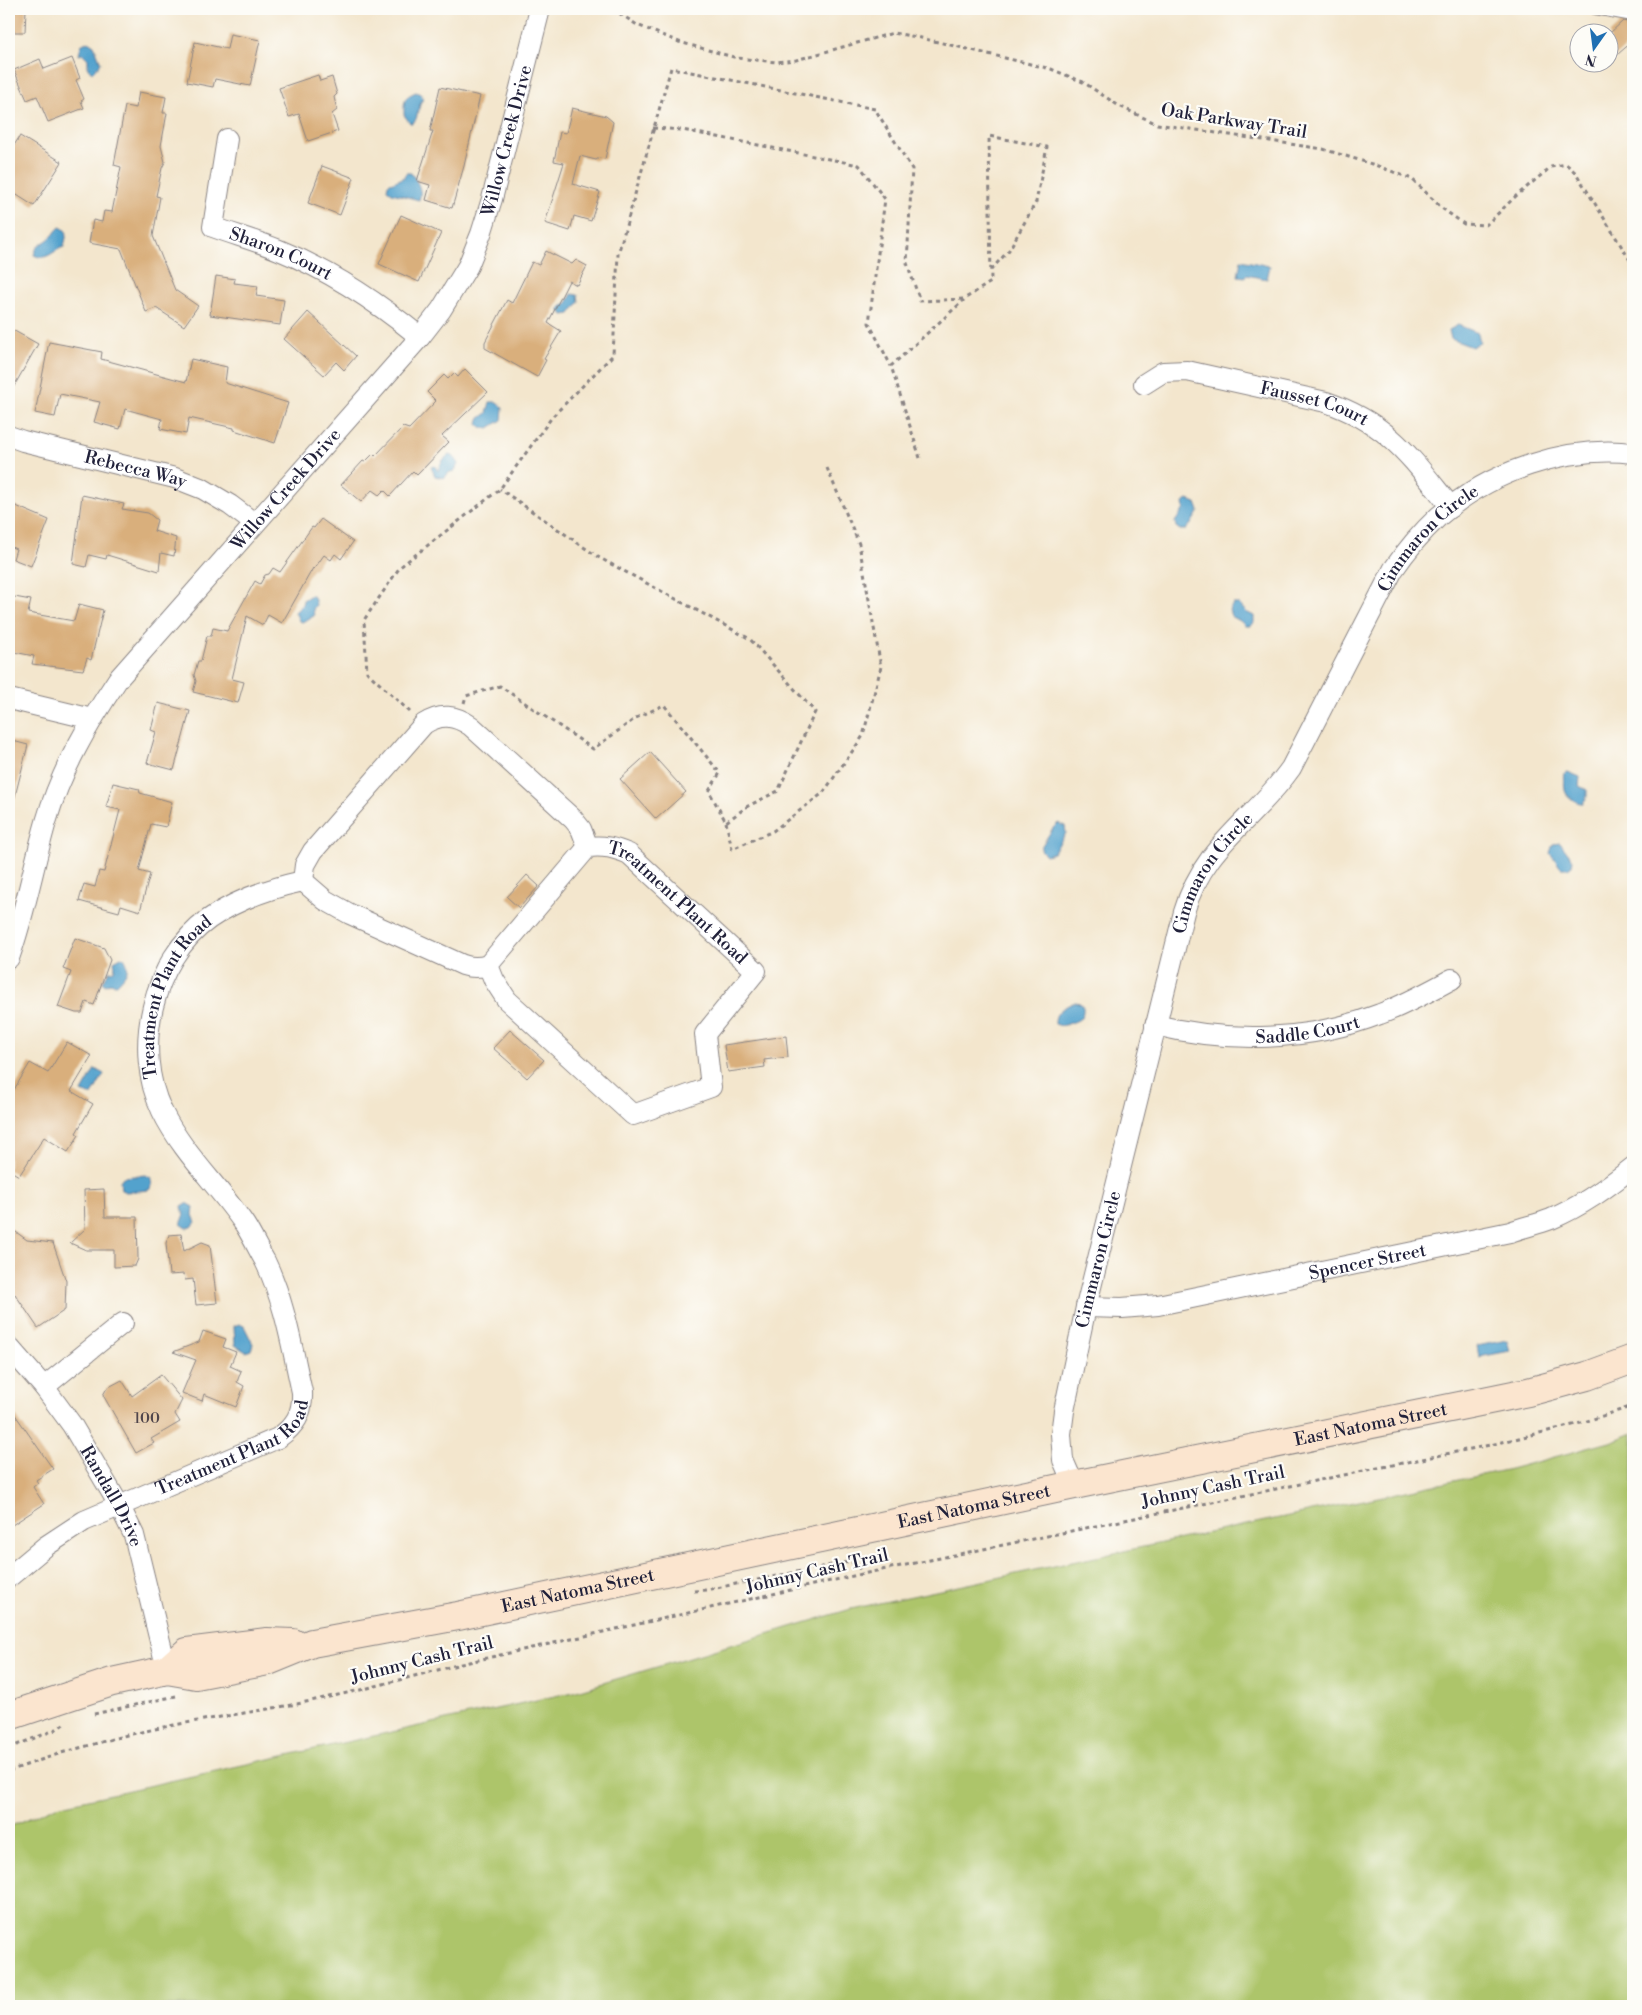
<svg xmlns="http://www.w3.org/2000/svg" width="1642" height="2015" font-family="'Libre Bodoni',serif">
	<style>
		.green { fill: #adc56a; stroke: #687452 }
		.water { fill: #53a2cd; stroke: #3a6284 }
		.building { fill: #d9af7b }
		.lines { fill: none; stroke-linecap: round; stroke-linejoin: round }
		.service-casing { stroke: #8a8484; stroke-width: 12 }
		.minor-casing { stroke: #8a8484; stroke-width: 22 }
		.secondary-casing { stroke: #8a8484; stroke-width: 30 }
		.path { stroke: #8a8484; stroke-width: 3; stroke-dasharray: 4 4; stroke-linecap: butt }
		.service { stroke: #fff; stroke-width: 10 }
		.minor { stroke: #fff; stroke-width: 20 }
		.secondary { stroke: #fbe5cf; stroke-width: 28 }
		.labels { text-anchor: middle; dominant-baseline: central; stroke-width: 4.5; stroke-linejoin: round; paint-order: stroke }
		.number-label { font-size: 15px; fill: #50454b }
		.street-label { font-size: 18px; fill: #22223b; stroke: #fdfcf7 }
	</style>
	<rect width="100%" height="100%" fill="#fdfcf7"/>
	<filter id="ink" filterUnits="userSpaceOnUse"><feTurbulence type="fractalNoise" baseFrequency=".02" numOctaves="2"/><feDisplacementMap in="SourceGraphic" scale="10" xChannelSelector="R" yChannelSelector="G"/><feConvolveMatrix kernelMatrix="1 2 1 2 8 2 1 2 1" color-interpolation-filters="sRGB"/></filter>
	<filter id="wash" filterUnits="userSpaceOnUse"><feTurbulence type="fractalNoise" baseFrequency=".0096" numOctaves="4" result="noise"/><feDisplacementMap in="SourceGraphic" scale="20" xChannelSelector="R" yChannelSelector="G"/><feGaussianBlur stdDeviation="1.12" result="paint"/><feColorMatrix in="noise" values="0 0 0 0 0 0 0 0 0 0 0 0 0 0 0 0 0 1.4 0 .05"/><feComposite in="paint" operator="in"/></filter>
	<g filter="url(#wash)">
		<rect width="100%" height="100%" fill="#f3e6cd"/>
		<!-- green -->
		<path class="green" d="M1633 1433V2006H9V1827L57 1806 573 1692 851 1609 1510 1469 1610 1442Z"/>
		<!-- water -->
		<path class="water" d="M88 41 94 45 101 63 93 72 88 69V59L83 54 79 55 81 45Z
			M416 92 421 94 423 100 421 101 416 119 413 123H410L404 115C404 102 403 97 416 92Z
			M406 173H411C417 181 423 190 419 200L392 193 387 189 388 184 403 178Z
			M60 227 64 229 67 233 64 247C53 250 47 262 34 255 36 244 44 244 51 237 55 234 56 230 60 227Z
			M1241 260 1270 266 1267 279 1246 275 1245 277 1238 276Z
			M572 294 578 295 579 302 570 314 563 315 559 309 567 303Z
			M1458 325 1478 333 1480 342 1472 347 1451 339 1449 330Z
			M490 402H497L503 407 502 420 489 428H482L478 424 479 419 487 413Z
			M449 455 454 457 458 464 455 471 450 472 444 478 435 476 431 467 435 466 438 471 442 461Z
			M1188 500 1196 503 1199 511C1196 516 1190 526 1186 530H1180L1176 527 1175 522 1184 509 1183 503Z
			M311 595 314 597 316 605 313 609 314 616 302 622 299 621 295 612 302 605 303 600Z
			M1233 604H1239L1246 612 1254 616V623L1251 626H1245L1240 621 1231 616 1229 610Z
			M1568 772 1580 777 1579 786 1587 790V797L1583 803C1578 804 1569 798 1566 793 1564 790 1564 776 1565 773Z
			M1058 823 1065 826 1066 833 1053 853 1046 855 1041 850V847L1053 828Z
			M1560 843 1573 860 1572 865 1568 868H1561L1550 853 1553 844Z
			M121 957 124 958C132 970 124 976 117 984L109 983 105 985 103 982 109 971 114 970 115 966 114 961Z
			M1075 1002 1080 1003 1083 1007C1084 1020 1078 1020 1068 1024 1062 1026 1061 1026 1055 1024 1054 1011 1064 1007 1075 1002Z
			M95 1069 104 1074 92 1095H89L82 1092Z
			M146 1175 151 1178 152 1185 149 1190 126 1192 121 1190 120 1181 123 1177Z
			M187 1203 194 1207 193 1215 196 1222 192 1227 187 1228 181 1224 184 1217 182 1206Z
			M239 1324 244 1326 253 1344 251 1350 246 1352 235 1345 234 1326Z
			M1507 1340 1510 1351 1479 1357 1477 1346Z"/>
		<g id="blocks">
			<!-- building -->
			<path class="building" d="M9 9H26L25 32H9Z
				M1623 21 1627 22 1633 30V41L1610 61V33Z
				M230 34 260 40 250 86 215 79 213 87 187 82 195 42 227 49Z
				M72 58 80 78 76 80 84 99 81 101 84 108 48 122 37 96 27 100 14 70 40 59 44 69Z
				M318 75 320 81 332 77 337 94 334 97 337 110 332 114 338 131 308 141 299 114 289 117 279 88Z
				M440 87 480 96 464 166 452 208 426 200 430 185 417 181 433 131H430Z
				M139 92 166 97 163 113H167L161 146 165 162 162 168 156 196 160 197 153 236 175 290 198 306 184 326 156 308 146 312 121 249 89 243 93 220 102 222 104 211 112 212 121 167 114 165 125 106 136 108Z
				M572 108 606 116 613 122 605 159 599 158 596 160 580 156 573 184 600 192 591 221 574 216 570 231 545 223 564 163 554 161 560 132 566 133Z
				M20 136 62 162 34 206 9 190V153Z
				M322 166 354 178 340 215 308 203Z
				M401 215 441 233 419 282 379 264Z
				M546 251 572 264 576 260 587 266 577 285 569 281 548 323 561 331 544 359 546 360 537 377 485 348V342L507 300 512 303 532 262 539 265Z
				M216 276 235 279 234 283 258 286 256 296 284 300 280 325 210 315Z
				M308 312 356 356 344 370 336 362 324 375 284 339Z
				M9 328 38 344 9 395Z
				M49 342 102 352 101 359 186 382 191 359 227 367 225 383 288 403 275 443 234 430V428L189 418 186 434 160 429 162 419 125 409 120 429 94 422 100 402 60 394 55 417 35 413Z
				M465 369 488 392 442 436 449 442 417 475 413 471 390 496 384 490 379 495 372 490 361 502 341 485 363 461 365 462 373 454 375 456 403 427 409 429 436 401 427 392 444 375 448 379 454 373 458 377Z
				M82 495 124 504 122 509 148 513 157 520 154 531 176 538 174 556 161 553 159 571 107 555 106 559 89 555 86 567 73 564Z
				M9 503 49 520 31 566 13 559 16 549 9 546Z
				M321 519 353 542 341 559 335 554 331 560 324 555 314 569 313 568 282 623 268 615 263 625 247 616 232 679 244 682 238 703 193 692 196 681 194 675 198 661H201L207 636H211L213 628 227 631 255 581 260 584 265 575 269 574 273 568 280 572 312 527 314 528Z
				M9 596 31 600 28 613 74 621 79 604 103 610 91 660 87 658 83 670 32 664 34 656 9 651Z
				M158 703 190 711 174 770 147 763 156 732 151 730Z
				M9 740 28 745 14 800 9 799Z
				M650 752 686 792 656 819 620 779Z
				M113 783 139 789 140 793 172 802 166 827 151 824 139 871 150 874 140 911 121 905 119 912 79 901 84 884 95 887 99 871 104 872 120 810 106 807Z
				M527 875 539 886 519 908 507 897Z
				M75 938 104 948 110 960 94 1005 86 1002 82 1013H76L58 1007 71 972 63 969Z
				M510 1030 544 1060 527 1078 493 1048Z
				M786 1036 788 1057 764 1060 765 1067 728 1072 724 1045Z
				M67 1042 92 1056 71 1091 93 1104 76 1133 79 1135 68 1152 44 1137 19 1176 9 1170V1098L30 1063 48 1073Z
				M104 1189 105 1217H137L138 1259 135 1266 114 1267V1250H86L70 1243 85 1229 84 1190Z
				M9 1227 27 1240 53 1243 66 1281 65 1310 38 1328 15 1294 9 1298Z
				M181 1234 184 1251 202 1242 210 1245 217 1303 196 1305 193 1279 185 1280 184 1274 169 1275 166 1243 169 1235Z
				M203 1331 226 1339 223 1347 236 1352 230 1366 241 1371 237 1382 244 1386 236 1407 204 1394 202 1401 182 1393 196 1360 173 1352 199 1342Z
				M161 1375 182 1400 175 1414 180 1422 151 1439 154 1443 136 1453 103 1395 107 1388 122 1380 132 1396Z
				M9 1406 53 1469 36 1480 38 1483 33 1487 44 1504 9 1527Z"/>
		</g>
	</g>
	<g filter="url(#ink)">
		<use href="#blocks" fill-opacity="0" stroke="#8a8484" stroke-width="1"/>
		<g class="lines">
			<defs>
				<path id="service" d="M1595 9 1633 16"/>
				<g id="minor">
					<path id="s1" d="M227 139 213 227C235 235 257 241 279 250 331 271 376 301 420 337"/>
					<path id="s2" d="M1144 384 1163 372 1187 371 1326 402C1390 424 1410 457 1451 507"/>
					<path id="s3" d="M9 436 23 441 175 478 203 489 230 505 254 523"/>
					<path d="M9 699 92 719"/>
					<path d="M303 881 305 865 313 851 424 724C441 713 455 715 471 726L573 819 581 829 588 847"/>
					<path id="s4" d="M9 958C25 914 33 867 46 822 61 770 88 724 118 679L420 337 441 310 468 266 481 234 492 199 540 9"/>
					<path id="s5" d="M1155 1025C1229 1043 1308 1042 1380 1014 1405 1005 1428 992 1452 979"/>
					<path id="s6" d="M1086 1307 1122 1308 1158 1305 1510 1232C1524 1227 1538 1224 1551 1219 1582 1206 1608 1187 1633 1167"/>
					<path id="s7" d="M9 1347 44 1387 72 1425 119 1505 134 1535 167 1670"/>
					<path d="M44 1387 123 1323"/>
					<path id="s8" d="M1074 1485 1063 1460 1061 1434 1064 1411 1086 1307 1184 912C1204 844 1253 822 1291 768L1393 570C1406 551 1421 533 1438 517 1489 472 1565 445 1633 453"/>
					<path id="s9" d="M9 1577 46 1546 84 1521 278 1438C295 1426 303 1414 302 1392 292 1348 285 1302 265 1261 258 1249 252 1236 245 1225 219 1186 183 1154 162 1111 132 1049 152 960 209 919 236 900 271 888 303 881L325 900 350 914 463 965C472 968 479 968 488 965L588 847C604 845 615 848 629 854L756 971 705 1034 711 1087 633 1115 507 1000 494 980 488 965"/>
				</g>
				<g id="secondary">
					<path d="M167 1670 187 1652 267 1642 293 1643"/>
					<path id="s10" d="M9 1716 112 1682 167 1670 196 1675 268 1661 312 1643 458 1616 1074 1485 1528 1392 1587 1376 1633 1359"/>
				</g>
			</defs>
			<!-- service casing -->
			<use href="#service" class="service-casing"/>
			<!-- minor casing -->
			<use href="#minor" class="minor-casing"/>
			<!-- secondary casing -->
			<use href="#secondary" class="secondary-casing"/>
			<!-- path -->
			<path class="path" d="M613 9 637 25 679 42 737 58 776 62 796 60 893 33 917 37 1051 69 1083 82 1119 106 1157 124 1323 149 1375 165 1412 179 1443 209 1464 224 1486 225 1516 196 1551 167 1566 164 1576 173 1633 265
				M653 128 682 130 859 165 885 199 869 323 891 366
				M920 458 891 366 964 300
				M464 703 466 696 500 686 593 749 636 718 664 705 720 773 709 791 726 822 748 806 778 791 815 712 750 639 598 557 500 489
				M410 712 367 672 364 620 400 567 500 489 552 417 613 355 618 254 671 68 875 109 912 169 907 263 920 301 964 299 991 282 989 136 1047 147 1036 202 1009 250 991 270
				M726 822 732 849 773 831 823 793 863 736 881 667 859 544 827 468
				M694 1591 706 1590 842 1563 851 1562 857 1564 862 1574
				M94 1714 176 1696
				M9 1748 55 1730 65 1723
				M9 1771 61 1753 127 1735 174 1725 297 1704 356 1691 469 1662 862 1574 1490 1445 1581 1423 1633 1406"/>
			<!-- service -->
			<use href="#service" class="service"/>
			<!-- minor -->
			<use href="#minor" class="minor"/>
			<!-- secondary -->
			<use href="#secondary" class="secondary"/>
		</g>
	</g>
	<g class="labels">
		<!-- number labels -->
		<g class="number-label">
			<text x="147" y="1418">100</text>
		</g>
		<!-- street labels -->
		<g class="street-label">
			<text transform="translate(1234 121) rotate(9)">Oak Parkway Trail</text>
			<text stroke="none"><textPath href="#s4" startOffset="975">Willow Creek Drive</textPath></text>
			<text stroke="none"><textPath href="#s1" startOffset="162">Sharon Court</textPath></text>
			<text stroke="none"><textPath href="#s2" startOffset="178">Fausset Court</textPath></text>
			<text stroke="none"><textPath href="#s3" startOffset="131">Rebecca Way</textPath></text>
			<text stroke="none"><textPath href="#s4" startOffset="555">Willow Creek Drive</textPath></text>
			<text stroke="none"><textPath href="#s8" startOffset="1041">Cimmaron Circle</textPath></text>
			<text stroke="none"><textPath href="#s8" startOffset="638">Cimmaron Circle</textPath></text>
			<text stroke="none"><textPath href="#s9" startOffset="1465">Treatment Plant Road</textPath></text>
			<text stroke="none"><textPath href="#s9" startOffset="802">Treatment Plant Road</textPath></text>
			<text stroke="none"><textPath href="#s5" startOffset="154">Saddle Court</textPath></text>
			<text stroke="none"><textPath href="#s8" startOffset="232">Cimmaron Circle</textPath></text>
			<text stroke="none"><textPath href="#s6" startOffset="286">Spencer Street</textPath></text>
			<text stroke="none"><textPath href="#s10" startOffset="1396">East Natoma Street</textPath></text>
			<text stroke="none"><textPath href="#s9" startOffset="262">Treatment Plant Road</textPath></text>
			<text transform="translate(1213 1487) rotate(-12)">Johnny Cash Trail</text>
			<text stroke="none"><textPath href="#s7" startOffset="182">Randall Drive</textPath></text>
			<text stroke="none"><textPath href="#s10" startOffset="991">East Natoma Street</textPath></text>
			<text transform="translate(817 1571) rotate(-13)">Johnny Cash Trail</text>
			<text stroke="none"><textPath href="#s10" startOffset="586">East Natoma Street</textPath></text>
			<text transform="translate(422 1660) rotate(-14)">Johnny Cash Trail</text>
		</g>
	</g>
	<!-- margin -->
	<rect width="1642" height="2015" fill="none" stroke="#fdfcf7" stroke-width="30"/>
	<!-- north arrow -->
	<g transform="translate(1594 48) rotate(194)"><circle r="24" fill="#fdfcf7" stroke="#a5a5ac"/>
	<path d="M0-4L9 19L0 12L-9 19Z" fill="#1f6fb2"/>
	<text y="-8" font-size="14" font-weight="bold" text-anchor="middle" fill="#22223b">N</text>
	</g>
</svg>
